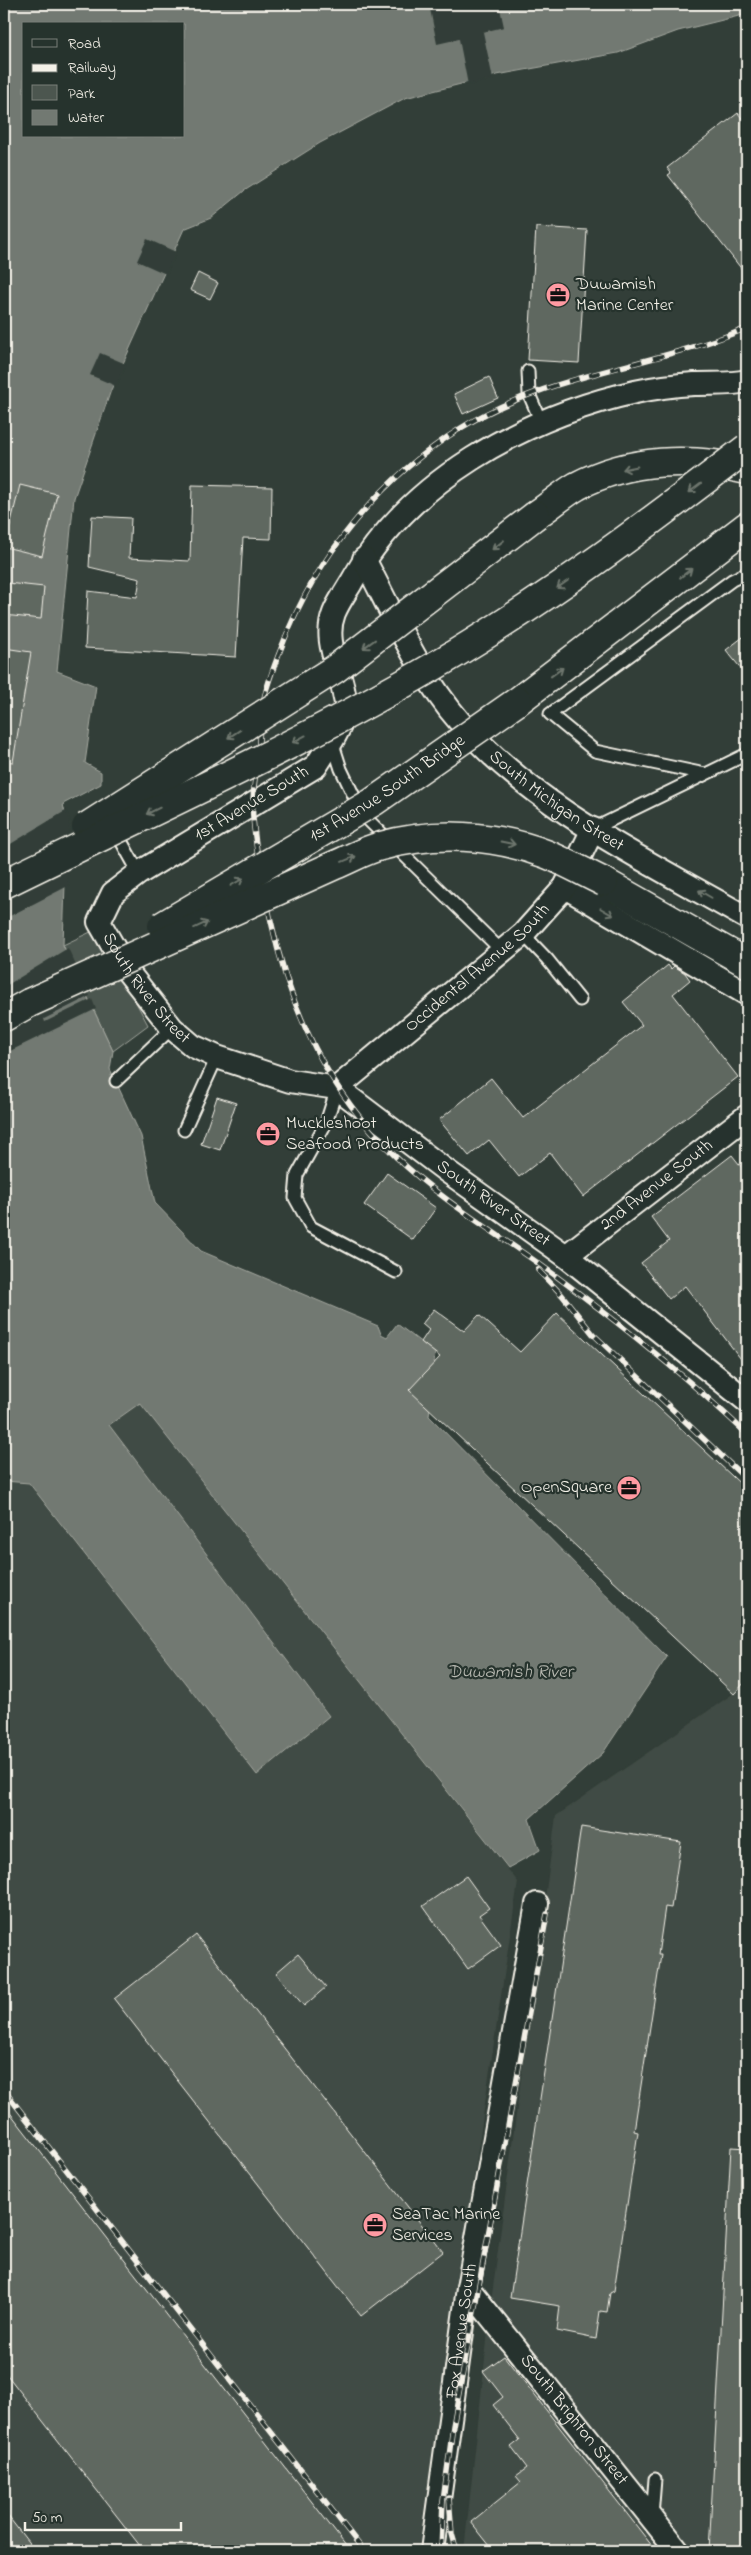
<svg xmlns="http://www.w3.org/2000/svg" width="751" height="2555" font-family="'Indie Flower',sans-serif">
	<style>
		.built { fill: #404b44 }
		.green { fill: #4c564f; stroke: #a0a49c }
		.water { fill: #727972; stroke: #a6a9a1; fill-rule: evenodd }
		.pier { fill: #323e38 }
		.building { fill: #5f6861; stroke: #f4f1e8 }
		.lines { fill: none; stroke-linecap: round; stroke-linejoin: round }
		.lane-casing { stroke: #f4f1e8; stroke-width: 15 }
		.street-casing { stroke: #f4f1e8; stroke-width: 26 }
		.highway-casing { stroke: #f4f1e8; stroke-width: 31 }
		.lane { stroke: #26332d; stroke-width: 11 }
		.street { stroke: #26332d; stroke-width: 22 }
		.highway { stroke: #26332d; stroke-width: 28 }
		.rail-casing { stroke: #f4f1e8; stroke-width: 5.5 }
		.rail { stroke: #26332d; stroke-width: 4; stroke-dasharray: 11; stroke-linecap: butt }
		.highway-bridge-casing { stroke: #f4f1e8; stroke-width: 31; stroke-linecap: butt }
		.highway-bridge { stroke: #26332d; stroke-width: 28 }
		.oneway { stroke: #6e766e }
		.labels { text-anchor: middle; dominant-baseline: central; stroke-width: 4.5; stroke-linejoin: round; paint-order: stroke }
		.poi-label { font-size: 18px; fill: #f4f1e8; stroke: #26332d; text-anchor: start }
		.street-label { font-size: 18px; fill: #f4f1e8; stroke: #26332d }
		.water-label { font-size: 19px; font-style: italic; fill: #babbb3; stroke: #26332d }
	</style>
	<rect width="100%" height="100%" fill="#323e38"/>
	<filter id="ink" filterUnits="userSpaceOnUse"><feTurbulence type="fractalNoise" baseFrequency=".02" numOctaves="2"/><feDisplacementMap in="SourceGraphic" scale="10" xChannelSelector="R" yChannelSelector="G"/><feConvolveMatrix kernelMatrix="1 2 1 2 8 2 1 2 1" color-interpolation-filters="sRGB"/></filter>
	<g filter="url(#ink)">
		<!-- built -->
		<path class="built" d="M140 1403 518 1882 418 2551H4V1481L28 1483 257 1775 329 1716 109 1425Z
			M747 1684V2551H464L492 2295 556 1816Z"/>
		<!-- green -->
		<path class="green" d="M97 929 148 1025 113 1051 63 945Z"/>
		<!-- water -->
		<path class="water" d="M4 4H747V14L678 31 618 53 497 75 405 98 320 143 244 191 211 218 184 229 111 390 74 498 57 671 96 686 85 763 101 772V784L63 804 67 823 63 945 113 1051 110 1069 141 1136 155 1203 201 1251 378 1326 381 1334 387 1337 397 1324 435 1353 429 1416 667 1657 603 1753 529 1819 540 1850 508 1868 140 1403 109 1425 329 1716 257 1775 29 1483 4 1481ZM24 24H184V136H24Z"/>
		<!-- pier -->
		<path class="pier" d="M429 4H499L504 27 483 32 493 79 468 85 459 39 437 44Z
			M147 239 176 252 166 274 137 261Z
			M100 353 126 364 116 386 90 375Z
			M67 810 70 823 68 886 4 919V848Z
			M68 948 90 996 44 1019 45 1022 92 999 96 1009 4 1054V987Z"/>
		<!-- building -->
		<path class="building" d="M738 113 747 125V276L668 175 671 173 667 168Z
			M536 227 587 230 579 363 528 360Z
			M198 273 218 283 210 299 190 290Z
			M489 377 498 398 463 414 454 394Z
			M20 485 57 494 42 556 5 547Z
			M192 485 272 487 271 539 243 538 236 657 85 648 88 591 137 597 140 579 89 567 92 516 131 518 129 558 190 561Z
			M7 583 44 587 41 619 4 615Z
			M747 634V676L726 650Z
			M4 648 31 652 13 762 4 761Z
			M668 965 671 969 674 966 685 973 690 980 673 994 738 1077 583 1197 550 1153 519 1177 489 1140 469 1156 439 1120 491 1078 523 1118 642 1025 623 1002Z
			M217 1097 236 1103 220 1150 201 1144Z
			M732 1155 747 1174V1367L685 1286 669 1299 641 1263 669 1241 651 1217Z
			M387 1173 436 1208 413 1240 364 1205Z
			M434 1309 464 1331 479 1315 520 1352 557 1313 747 1490V1680L734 1694 409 1390 440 1357 421 1342 429 1330 422 1324Z
			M581 1827 681 1842 671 1908 665 1907 658 1955H661L634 2131 638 2132 614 2291 610 2293 607 2312 600 2311 596 2339 557 2331 560 2306 510 2298Z
			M466 1876 489 1908 479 1915 501 1945 468 1969 423 1906Z
			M196 1935 443 2252 361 2316 114 1999Z
			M298 1954 326 1987 304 2006 276 1973Z
			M4 2105 350 2551H144L4 2371Z
			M731 2147 747 2148V2551H709Z
			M504 2356 656 2551H494L471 2522 521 2482 516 2476 527 2468 511 2447 520 2440 493 2405 503 2397 483 2371Z
			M4 2511 35 2551H4Z"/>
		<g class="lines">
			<defs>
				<path id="lane" d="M528 371 529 394 541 422
					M332 741 341 769 363 815 503 952
					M705 774 595 751 550 714 732 580 747 573
					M593 829 747 754
					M120 839 139 873
					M523 934 547 959 580 1000
					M116 1081 172 1028
					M337 1088 326 1123 297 1175 295 1198 311 1227 396 1272
					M184 1130 217 1057
					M652 2516 655 2479"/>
				<g id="street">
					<path id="s1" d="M747 381C731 385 712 383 694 384 675 385 653 388 635 392 524 417 407 481 351 583 345 593 338 603 334 613 323 641 340 667 344 694 345 699 347 705 346 709 341 729 327 749 316 766L139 873 113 893 99 922 128 972 172 1028 193 1046 217 1057 290 1081 337 1088 444 1169 566 1256 747 1401"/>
					<path id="s2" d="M364 559C393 614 419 675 460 722 537 810 648 861 747 918"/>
					<path d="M565 887 747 994"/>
					<path id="s3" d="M337 1088 523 934 565 887 593 829"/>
					<path id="s4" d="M566 1256 747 1116"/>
					<path id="s5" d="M468 2288 678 2551"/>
					<path id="s6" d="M432 2551 468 2288 537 1904"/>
				</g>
				<path id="highway" d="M536 515C550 506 563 494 577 486 629 458 692 457 747 470
					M518 701 747 526
					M604 882 747 963
					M4 1017 29 1003"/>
			</defs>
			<!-- lane casing -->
			<use href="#lane" class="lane-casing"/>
			<!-- street casing -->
			<use href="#street" class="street-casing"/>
			<!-- highway casing -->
			<use href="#highway" class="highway-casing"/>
			<!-- lane -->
			<use href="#lane" class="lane"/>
			<!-- street -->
			<use href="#street" class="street"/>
			<!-- highway -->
			<use href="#highway" class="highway"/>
			<defs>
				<path id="rail" d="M747 328C654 367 548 373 461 428 380 479 316 556 282 646 274 666 266 686 262 707 260 723 259 739 258 755 256 775 251 798 253 818 256 853 263 887 271 921 291 1013 328 1091 396 1157 444 1203 503 1237 556 1276 622 1325 688 1378 747 1434
					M538 1270 562 1295 593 1334 747 1480
					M4 2090 364 2551
					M449 2498 452 2534 457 2551
					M441 2551 443 2501 453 2426 547 1914"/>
			</defs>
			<!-- rail casing -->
			<use href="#rail" class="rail-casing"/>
			<!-- rail -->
			<use href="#rail" class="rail"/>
			<defs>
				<g id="highway-bridge">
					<path d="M86 827 335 669 536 515"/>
					<path d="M4 884C154 810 309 741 453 655 556 593 652 521 747 448"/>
					<path id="s7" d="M162 926 373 802 518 701"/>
					<path d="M29 1003 335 865C350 859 365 850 381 846 435 831 493 834 546 854 566 862 585 873 604 882"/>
				</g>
			</defs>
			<!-- highway-bridge casing -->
			<use href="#highway-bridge" class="highway-bridge-casing"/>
			<!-- highway-bridge -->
			<use href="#highway-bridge" class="highway-bridge"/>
		</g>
		<!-- one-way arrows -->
		<defs><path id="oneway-shaft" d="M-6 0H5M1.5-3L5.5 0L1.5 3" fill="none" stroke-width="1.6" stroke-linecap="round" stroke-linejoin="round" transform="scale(1.25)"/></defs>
		<g class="oneway">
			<use href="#oneway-shaft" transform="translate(630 468) rotate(168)"/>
			<use href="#oneway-shaft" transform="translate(695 488) rotate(143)"/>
			<use href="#oneway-shaft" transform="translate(498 545) rotate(142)"/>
			<use href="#oneway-shaft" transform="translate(686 573) rotate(-38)"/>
			<use href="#oneway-shaft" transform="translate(563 584) rotate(145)"/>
			<use href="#oneway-shaft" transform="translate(369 644) rotate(144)"/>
			<use href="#oneway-shaft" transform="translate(557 672) rotate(-36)"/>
			<use href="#oneway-shaft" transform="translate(234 734) rotate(147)"/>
			<use href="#oneway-shaft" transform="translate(299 739) rotate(152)"/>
			<use href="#oneway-shaft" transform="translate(153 811) rotate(154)"/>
			<use href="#oneway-shaft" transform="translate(508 843) rotate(11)"/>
			<use href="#oneway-shaft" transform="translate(349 859) rotate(-22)"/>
			<use href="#oneway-shaft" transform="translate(237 882) rotate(-30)"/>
			<use href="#oneway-shaft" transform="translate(705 894) rotate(-150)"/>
			<use href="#oneway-shaft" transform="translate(607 912) rotate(30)"/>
			<use href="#oneway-shaft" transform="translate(201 925) rotate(-24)"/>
		</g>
	</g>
	<!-- icons -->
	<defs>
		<symbol id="office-disc" viewBox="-11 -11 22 22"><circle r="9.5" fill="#ff9aa2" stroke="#26332d"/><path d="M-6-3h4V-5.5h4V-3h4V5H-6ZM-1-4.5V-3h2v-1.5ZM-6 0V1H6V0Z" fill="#111"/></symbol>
	</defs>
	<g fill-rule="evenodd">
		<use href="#office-disc" x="544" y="281" width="28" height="28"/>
		<use href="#office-disc" x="254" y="1120" width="28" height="28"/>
		<use href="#office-disc" x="615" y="1474" width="28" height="28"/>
		<use href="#office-disc" x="361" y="2211" width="28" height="28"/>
	</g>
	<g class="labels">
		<!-- poi labels -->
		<g class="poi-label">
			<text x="576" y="285">Duwamish<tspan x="576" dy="21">Marine Center</tspan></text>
			<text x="286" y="1124">Muckleshoot<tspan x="286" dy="21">Seafood Products</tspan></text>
			<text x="612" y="1488" text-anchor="end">OpenSquare</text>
			<text x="392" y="2215">SeaTac Marine<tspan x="392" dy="21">Services</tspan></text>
		</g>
		<!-- street labels -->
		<g class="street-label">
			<text stroke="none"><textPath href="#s7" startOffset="264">1st Avenue South Bridge</textPath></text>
			<text stroke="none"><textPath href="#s2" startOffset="315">South Michigan Street</textPath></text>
			<text transform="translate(252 804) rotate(-31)">1st Avenue South</text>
			<text stroke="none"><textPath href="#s3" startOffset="185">Occidental Avenue South</textPath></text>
			<text stroke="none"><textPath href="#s1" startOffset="1016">South River Street</textPath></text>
			<text stroke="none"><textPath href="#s4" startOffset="115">2nd Avenue South</textPath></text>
			<text stroke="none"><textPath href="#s1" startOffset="1436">South River Street</textPath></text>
			<text stroke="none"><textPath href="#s6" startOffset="222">Fox Avenue South</textPath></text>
			<text stroke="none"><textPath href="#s5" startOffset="169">South Brighton Street</textPath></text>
		</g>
		<!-- water labels -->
		<g class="water-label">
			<text x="510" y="1672">Duwamish River</text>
		</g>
	</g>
	<!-- margin -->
	<rect width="751" height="2555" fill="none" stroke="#26332d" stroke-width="20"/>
	<rect x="10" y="10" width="731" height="2535" fill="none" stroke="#f4f1e8" stroke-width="2" filter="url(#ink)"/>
	<!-- legend -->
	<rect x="22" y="22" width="162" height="115" fill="#26332d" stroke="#787f78"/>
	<rect x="32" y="39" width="25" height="8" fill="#26332d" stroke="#787f78"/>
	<text x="68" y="48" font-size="15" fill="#f4f1e8">Road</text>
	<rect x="32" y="64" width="25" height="8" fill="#f4f1e8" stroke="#787f78"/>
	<text x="68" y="72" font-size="15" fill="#f4f1e8">Railway</text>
	<rect x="32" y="85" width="25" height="15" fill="#4c564f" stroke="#787f78"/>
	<text x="68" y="98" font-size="15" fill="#f4f1e8">Park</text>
	<rect x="32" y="110" width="25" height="15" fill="#727972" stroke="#787f78"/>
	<text x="68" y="122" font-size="15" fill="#f4f1e8">Water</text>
	<!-- scale -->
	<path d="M25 2522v8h156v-8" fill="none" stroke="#f4f1e8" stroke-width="2.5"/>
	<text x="32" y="2522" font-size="15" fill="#f4f1e8" stroke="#26332d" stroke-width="4" paint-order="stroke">50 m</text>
</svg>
